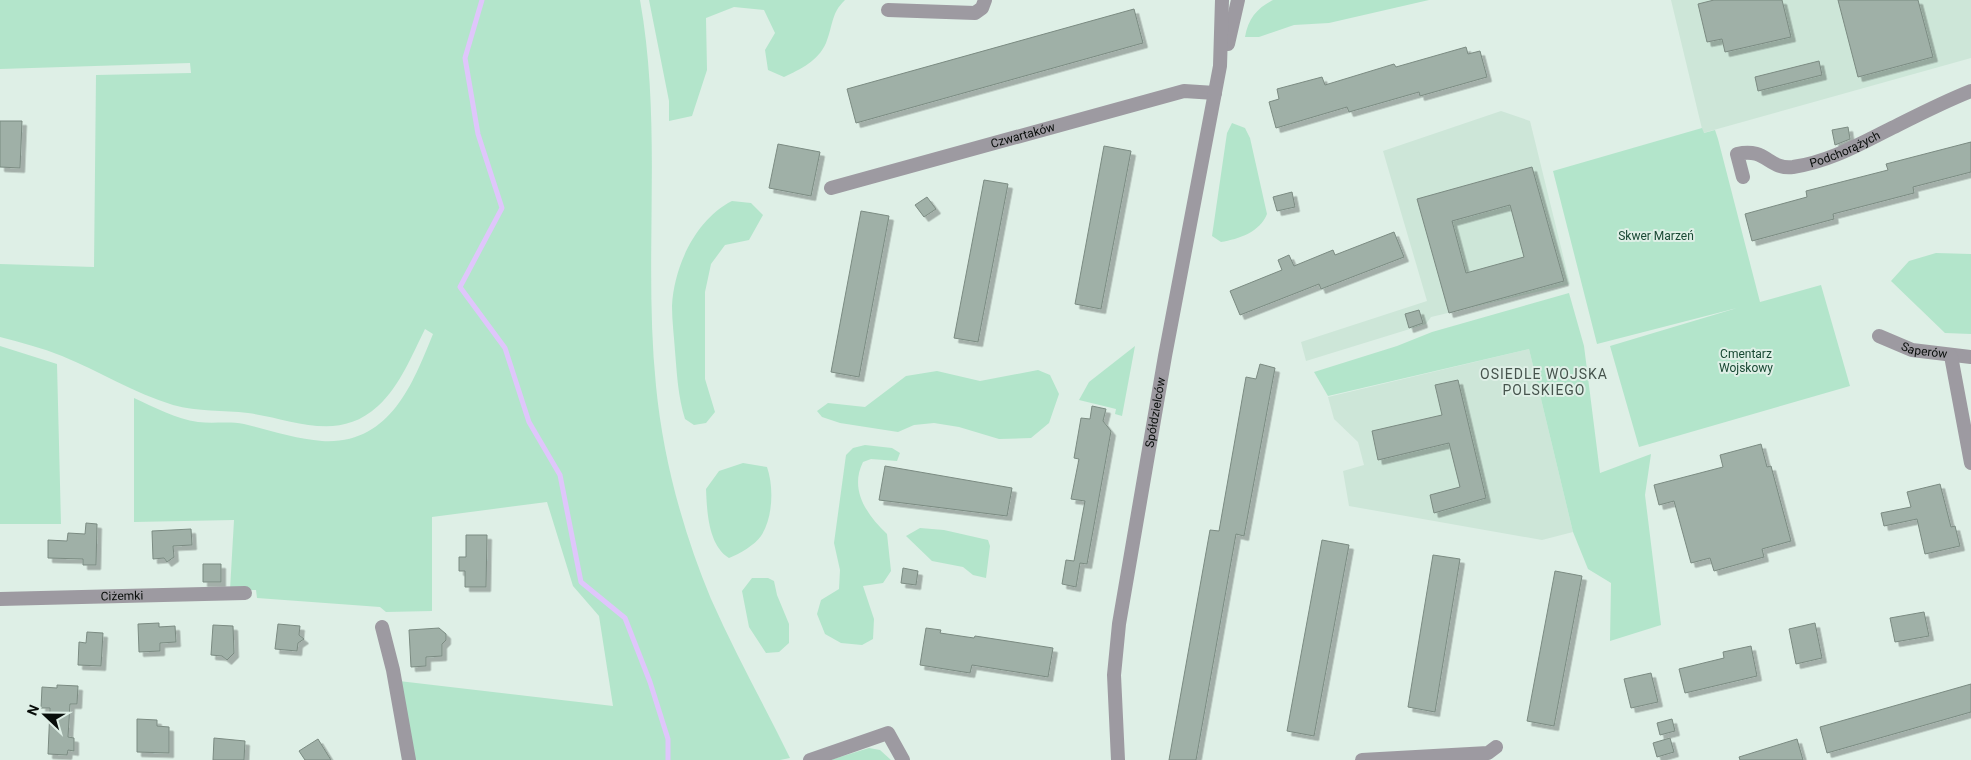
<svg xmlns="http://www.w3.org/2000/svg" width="1971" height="760" font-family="Roboto,sans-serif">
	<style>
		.built { fill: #cde6d8 }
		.green { fill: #b3e5cb }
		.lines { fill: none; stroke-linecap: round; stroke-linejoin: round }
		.stream { stroke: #dfc6fb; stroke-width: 5 }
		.building { fill: #9fb0a7; stroke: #7b8b82; fill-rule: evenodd; filter: url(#shadow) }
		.minor { stroke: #9d9aa1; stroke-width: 14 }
		.tertiary { stroke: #9d9aa1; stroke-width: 14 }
		.labels { text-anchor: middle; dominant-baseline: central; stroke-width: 4; stroke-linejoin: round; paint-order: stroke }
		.street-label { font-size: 12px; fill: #080d0a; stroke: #deefe6 }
		.park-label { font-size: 12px; fill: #184833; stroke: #deefe6 }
		.neighbourhood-label { font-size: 14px; letter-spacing: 1px; fill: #46544d; stroke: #deefe6 }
	</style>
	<defs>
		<filter id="shadow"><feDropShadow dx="4.5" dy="4.5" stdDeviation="0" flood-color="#0004"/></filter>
	</defs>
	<rect width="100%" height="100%" fill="#deefe6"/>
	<!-- built -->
	<path class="built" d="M1671 0H1971V58L1703 133Z
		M1501 111 1530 121 1570 284 1431 317 1426 324 1306 361 1301 342 1427 301 1383 151Z
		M1529 349 1573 532 1542 540 1349 506 1343 471 1364 465 1358 442 1334 419 1328 397Z"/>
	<!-- green -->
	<path class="green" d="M0 0H640C663 128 643 257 656 386 663 458 683 532 711 599 735 653 764 705 790 758L780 760H414L399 681 613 706 599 616 573 586 547 502 432 517V611L386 612 380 607 257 598 256 590H230L234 520 134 522V398C154 407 176 419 198 422 213 424 229 421 244 424 269 430 296 439 322 441 389 445 412 386 433 334L425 329C412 355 400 386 378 406 338 443 293 419 248 413 223 410 198 412 173 405 134 393 99 371 62 356 42 348 20 342 0 337V264L94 267 96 75 191 73 190 63 0 69Z
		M649 0H845C831 13 833 26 826 43 818 61 801 69 784 77L768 70 765 50 775 33 764 10 734 7 706 18 707 70 692 116 669 121V101Z
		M1273 0H1429L1329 23 1294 25 1259 37H1245C1248 19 1257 8 1273 0Z
		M1232 123 1245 128 1250 138 1267 214C1260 232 1239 239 1221 242L1212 236 1227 133Z
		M1702 128 1704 133 1715 130 1718 139 1760 302 1821 285 1850 386 1639 447 1610 346 1737 308 1597 344 1553 171Z
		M732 201 751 203 763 215 749 240 725 245 711 264 705 292V379L715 412 706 423 694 425 685 419C678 396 677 375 675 351 674 336 672 321 672 306 674 266 696 219 732 201Z
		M1936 253 1971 254V334L1945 333 1891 281 1909 261Z
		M1569 293 1584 346 1600 473 1651 454 1645 495 1661 625 1610 641 1611 583 1588 569 1573 532 1529 349 1328 396 1314 372 1397 346 1432 332Z
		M0 346 57 364 61 524H0Z
		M1135 346 1122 416 1115 414 1116 409 1079 400 1089 382Z
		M1038 370 1050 375 1059 394 1049 423 1031 438 999 439 959 427 934 423 914 425 898 432 840 423 822 417 817 411 828 403 865 407 906 376 937 371 980 381Z
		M865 445 892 448 900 453 897 461 871 459 863 462C849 490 867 515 887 534L891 571 883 583 863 586 874 619 873 639 862 645 841 643 825 634 817 614 821 600 839 589 840 570 834 543 846 455 853 448Z
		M743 463 767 467C774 487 773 518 761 536 755 545 739 554 729 558 708 545 707 511 706 489L719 471Z
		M920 528 944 530 988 540 990 546 986 578 973 575 963 567 932 561 906 536Z
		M752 578H768L774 581 777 595 789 624V643L779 652 766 653 749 627 742 591Z
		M869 748 880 750 891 760H830Z"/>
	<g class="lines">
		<!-- stream -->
		<path class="stream" d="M482 0 465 58 478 134 502 208 460 287 505 348 529 422 560 475 581 582 625 618 650 682 668 739V760"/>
	</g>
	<!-- building -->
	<path class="building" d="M1714 0H1782L1791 37 1725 52 1722 39 1707 42 1698 4Z
		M1838 0H1918L1933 57 1858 77Z
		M1134 9 1143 43 856 123 847 89Z
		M1466 47 1468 54 1480 51 1487 77 1420 96 1419 92 1349 112 1347 107 1276 128 1269 102 1279 99 1277 89 1322 77 1325 85 1394 64 1396 67Z
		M1819 61 1822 75 1758 91 1755 77Z
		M0 121H22L20 168 0 167Z
		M1848 127 1850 139 1835 145 1832 130Z
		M1971 142V172L1913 187 1914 193 1833 214 1834 219 1752 241 1745 214 1807 197 1806 191 1888 170 1886 164Z
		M778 144 820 152 811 196 769 188Z
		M1104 146 1131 151 1101 309 1075 304Z
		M1532 167 1564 281 1449 313 1417 199ZM1510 205 1524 257 1466 273 1452 221Z
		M984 180 1008 184 978 342 954 338Z
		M1292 192 1295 207 1277 211 1273 197Z
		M927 197 936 209 924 217 915 205Z
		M861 211 889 216 859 377 831 372Z
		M1394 232 1404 257 1321 289 1319 284 1240 315 1230 291 1282 270 1278 260 1289 255 1294 266 1333 250 1335 255Z
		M1419 310 1423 323 1409 328 1405 314Z
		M1260 364 1275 368 1244 536 1236 534 1196 760H1169L1210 530 1219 531 1246 377 1256 379Z
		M1458 380 1486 498 1434 513 1430 495 1460 487 1449 443 1378 460 1372 431 1442 415 1435 385Z
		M1092 406 1106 409 1103 421 1111 431 1087 564 1080 563 1076 587 1062 584 1066 560 1074 561 1085 501 1071 499 1079 459 1074 458 1081 418 1090 419Z
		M1761 444 1767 467 1771 466 1791 541 1762 549 1764 557 1714 571 1710 558 1691 563 1674 501 1659 505 1654 485 1723 467 1720 455Z
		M885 466 1012 488 1007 516 879 500Z
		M1940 484 1951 527 1955 526 1960 546 1925 554 1917 519 1884 526 1881 513 1911 507 1907 492Z
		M86 523 97 524 96 565H83V559L48 558V540L67 541 68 533 85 534Z
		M191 529 192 545 173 546 174 557 167 562 164 558 153 559 152 531Z
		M466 535H487L486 587H465V571H459V557H466Z
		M1322 540 1349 545 1314 736 1287 731Z
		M1433 555 1460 559 1435 712 1408 707Z
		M203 564H221V582H203Z
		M903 568 918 571 916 585 901 583Z
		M1555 571 1582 576 1554 726 1527 721Z
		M1924 612 1929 636 1895 642 1890 618Z
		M159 623V627L175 626 176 642 160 643V651L139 652 138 624Z
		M1815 623 1822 658 1796 664 1789 629Z
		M278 624 300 626 299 635 304 639 298 643 297 651 275 649Z
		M213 625 233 626 234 653 227 660 222 656 211 655Z
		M439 628 446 634V640L442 644V656L426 657V666L411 667 409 630Z
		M926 628 941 630 940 633 974 638 975 636 1053 648 1048 677 972 665 970 673 920 665Z
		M87 632 103 633 101 666 78 665 79 642 86 643Z
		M1751 646 1757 676 1685 693 1679 669 1724 658 1723 652Z
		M1651 673 1658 702 1631 708 1624 679Z
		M1971 684V712L1827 753 1820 727Z
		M57 685 78 686 77 704H70L68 737 74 738V751L68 750 67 755 48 754 50 708H41L42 687 57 688Z
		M137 719 157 720V726L169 727V753L137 752Z
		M1672 719 1675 731 1660 735 1657 723Z
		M214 738 245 741 244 760H213Z
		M1670 738 1674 752 1657 757 1653 743Z
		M318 739 331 760H305L299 751Z
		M1797 739 1803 760H1740L1739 757Z"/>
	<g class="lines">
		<!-- minor -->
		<g class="minor">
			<path d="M888 10 975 13 982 8 985 0"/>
			<path id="s1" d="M1743 177 1737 154C1767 147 1768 170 1793 167 1828 162 1858 145 1888 130 1916 116 1943 102 1971 91"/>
			<path id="s2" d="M831 188 1184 91 1215 93"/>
			<path id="s3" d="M1879 336 1912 350 1971 357"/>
			<path d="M1951 356 1971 463"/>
			<path id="s4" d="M0 599 245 593"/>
			<path d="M382 627 393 670 409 760"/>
			<path d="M810 760 888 733 903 760"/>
			<path d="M1362 760 1488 753 1496 747"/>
		</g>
		<!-- tertiary -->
		<g class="tertiary">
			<path d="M1228 44 1238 0"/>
			<path id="s5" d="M1118 760 1114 675 1119 624 1165 356 1220 66 1222 0"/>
		</g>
	</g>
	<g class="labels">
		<!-- street labels -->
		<g class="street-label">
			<text stroke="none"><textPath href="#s2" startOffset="199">Czwartaków</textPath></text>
			<text stroke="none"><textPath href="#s1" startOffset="138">Podchorążych</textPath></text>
			<text stroke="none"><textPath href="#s3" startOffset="48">Saperów</textPath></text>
			<text stroke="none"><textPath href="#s5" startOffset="351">Spółdzielców</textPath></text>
			<text stroke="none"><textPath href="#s4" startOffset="122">Ciżemki</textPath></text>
		</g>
		<!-- park labels -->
		<g class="park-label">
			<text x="1656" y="236">Skwer Marzeń</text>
			<text x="1746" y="354">Cmentarz<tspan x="1746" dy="14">Wojskowy</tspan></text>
		</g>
		<!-- neighbourhood labels -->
		<g class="neighbourhood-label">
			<text x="1544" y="374">OSIEDLE WOJSKA<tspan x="1544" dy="16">POLSKIEGO</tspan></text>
		</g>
	</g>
	<!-- north arrow -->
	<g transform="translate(45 715) rotate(292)" stroke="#deefe6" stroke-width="4" paint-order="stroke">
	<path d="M0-4L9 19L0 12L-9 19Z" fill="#080d0a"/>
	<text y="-8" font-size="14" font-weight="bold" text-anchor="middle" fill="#080d0a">N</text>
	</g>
</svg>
